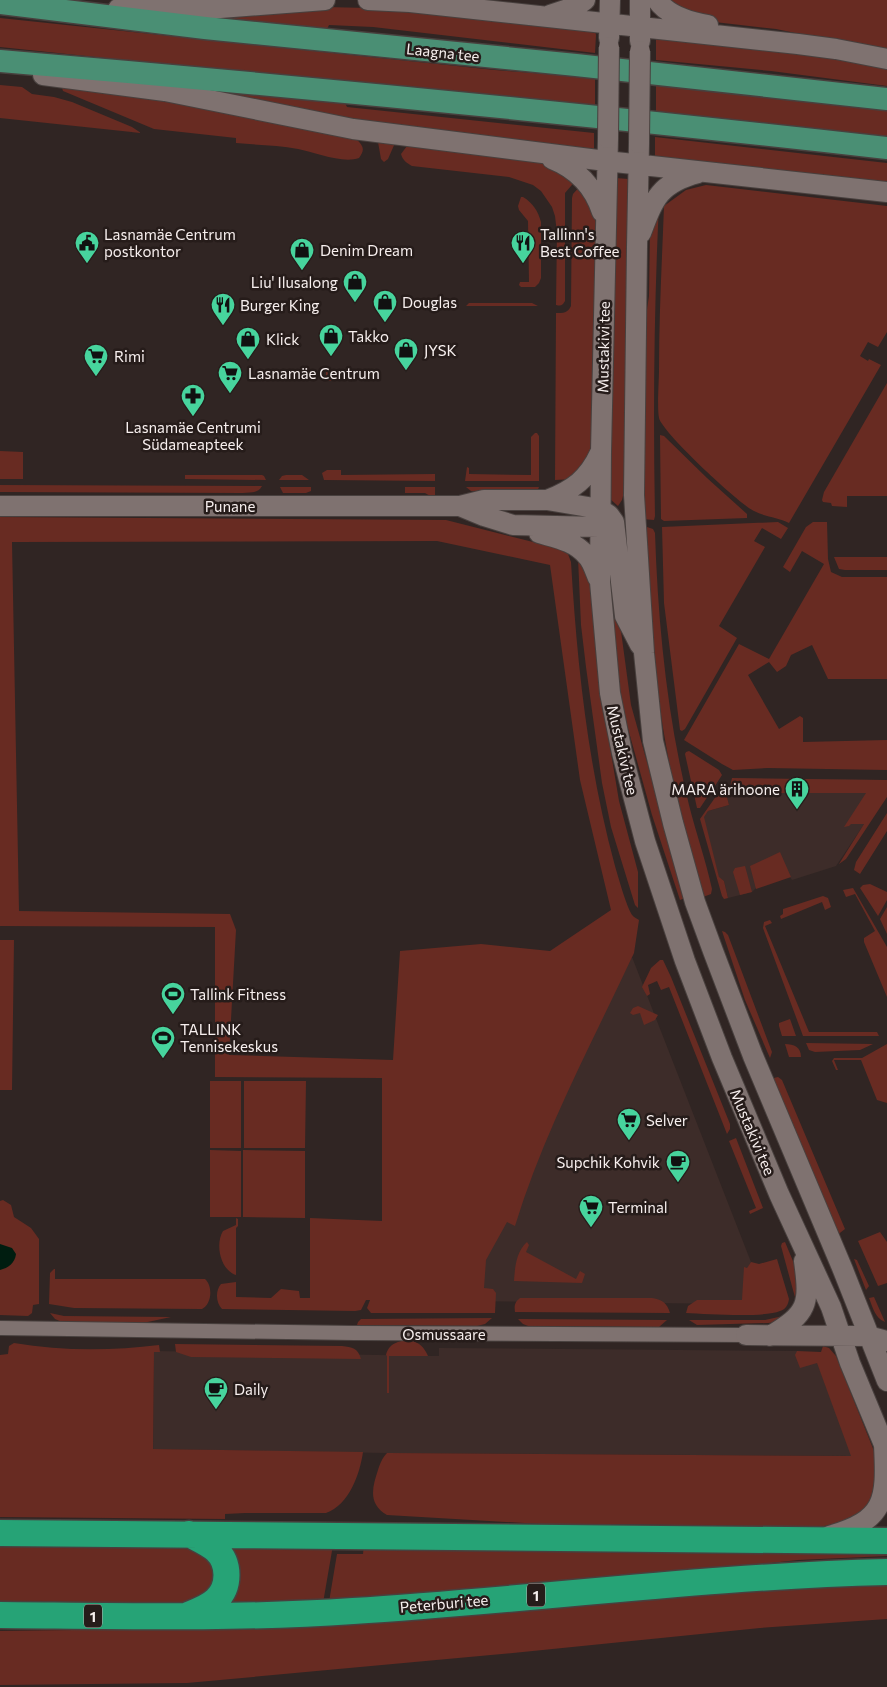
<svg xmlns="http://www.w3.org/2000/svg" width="887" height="1687" font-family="Commissioner,sans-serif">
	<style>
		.built { fill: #3d2c29 }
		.green { fill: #682b22; fill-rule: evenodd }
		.water { fill: #001d10 }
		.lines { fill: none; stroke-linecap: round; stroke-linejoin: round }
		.street-casing { stroke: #48403e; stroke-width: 16 }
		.secondary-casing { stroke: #48403e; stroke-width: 22 }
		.primary-casing { stroke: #48403e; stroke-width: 25 }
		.highway-casing { stroke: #48403e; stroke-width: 29 }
		.street { stroke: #7f7270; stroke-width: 14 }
		.secondary { stroke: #7f7270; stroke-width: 20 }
		.primary { stroke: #4a8f74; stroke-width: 22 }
		.highway { stroke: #26a376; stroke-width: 26 }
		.secondary-bridge-casing { stroke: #48403e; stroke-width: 22; stroke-linecap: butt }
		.secondary-bridge { stroke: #7f7270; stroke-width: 20 }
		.labels { text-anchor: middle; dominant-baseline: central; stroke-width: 5; stroke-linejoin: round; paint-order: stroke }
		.shield { fill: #261c1a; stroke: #b8b0ae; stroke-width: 1 }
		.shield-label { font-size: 14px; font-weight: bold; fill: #f7efee }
		.street-label { font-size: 15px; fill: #f7efee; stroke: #261c1a }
		.poi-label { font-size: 15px; fill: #f7efee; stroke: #261c1a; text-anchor: start }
	</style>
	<rect width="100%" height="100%" fill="#302523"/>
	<!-- built -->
	<path class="built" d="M732 778 887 780V790L836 866 792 880 790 877 756 888 752 892 728 898 724 881 719 878 703 817 708 811 729 805 725 789 731 783Z
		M632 957 751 1262 747 1269 744 1304 454 1301Z
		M439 1348 797 1351 817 1362 852 1456 387 1453 153 1449 154 1351 434 1356H439Z"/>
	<!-- green -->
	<path class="green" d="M666 0H887V52L776 29 706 21Z
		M324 7 369 8 595 31 596 35 595 53 373 27 329 25 326 31 202 18Z
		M0 18 495 70 595 78V106L344 83 0 47Z
		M656 36 809 53 887 67V86L771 71 656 60Z
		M656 83 887 108V138L656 112Z
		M0 85 22 87 32 94 54 97 72 102 132 127 141 133 0 118Z
		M61 85 128 92 356 139C364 146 365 150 359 158 342 164 315 152 298 149 278 145 256 145 236 143V138L154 129 63 91Z
		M193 87 344 101 347 107 594 133V152L348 120Z
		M655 137 887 163V188L655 159Z
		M378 142 395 143 388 159 384 162 381 159Z
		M412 144 543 161 577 179 565 193V301C562 306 561 306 556 305L557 233 555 216 552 207 541 191 533 185 509 177 412 166C407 163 403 161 401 154L407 146Z
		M615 178 629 179 624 492 622 500 618 506 610 499Z
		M581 185 595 217 597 229 591 454 573 479 555 480 556 313C563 313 568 313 571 306L572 198 573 194Z
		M706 185 887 206V332L878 347 868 342 860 356 868 361 869 359 881 365 789 523C778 517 765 517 754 511 738 503 662 432 659 418 657 407 659 382 659 369 659 315 662 260 664 206L686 190Z
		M521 197H523C533 203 538 211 541 222V278L539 283 535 287H521L519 285 520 282H529L528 221 519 210 518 206Z
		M659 204C654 308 653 412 655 516L654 520 642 519V342L649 296 650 230Z
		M469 303H532L538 306H466Z
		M326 372H345V381H326Z
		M887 383V496H847V507L832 506 831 503 823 502 822 500 824 492Z
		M535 433H537L539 436V481H465L467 467 469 468V474L531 475V437Z
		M660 435 664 436 707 478 747 514V518L664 521 661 519Z
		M0 451 23 452V479H0Z
		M327 470H341V475L435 474V481L324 480 322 473Z
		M185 475H262L264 476 266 480 185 479Z
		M286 475H302L309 480H279L282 476Z
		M0 485 262 486C258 494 250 492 243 493L0 492Z
		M280 487H311V491L306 493H283Z
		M405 487H435V496L432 497 425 493H405Z
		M466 487H539L537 492H534L471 491Z
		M0 517 446 520 557 548 568 554 571 562C577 664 588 767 615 866 618 876 627 909 633 916 634 917 637 919 639 920L634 953C592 1043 544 1131 515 1226L507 1222 486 1260 484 1288 493 1289 496 1293 495 1313H371L367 1308 370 1300H366L361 1310 355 1311 222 1309C216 1303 215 1291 221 1284L236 1282V1297L271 1298 281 1289 299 1291 300 1298H310V1218L382 1221V1078L215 1077V927L0 926ZM437 541 550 565 580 780 611 910 550 951 481 944 400 951 393 1060 229 1055 236 930 230 914 19 911 12 542Z
		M778 522 788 528 781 539 762 528 754 541 765 547 719 626 737 638 685 729 682 731 680 730 664 603 662 527Z
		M813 522H827L828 559 831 572 842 577H887V679H828L812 645 791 655 786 666 777 672 769 662 748 675 779 729 800 716 803 718V742L887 740V770L768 768 733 770 722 764 684 740 739 644 769 659 824 564 802 551 790 572 783 567 806 527Z
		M647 527 653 529 655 533C658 624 667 716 689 805 696 833 706 861 712 889L711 894 703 897 674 791 663 728 652 656 644 530Z
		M610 550 631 705 685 898 680 900 652 815 624 714 616 676 610 621Z
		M834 557H887V570H845L839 569Z
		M578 558 589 576 598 670 609 741 619 801 638 872V908L635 905 611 827 602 783 586 667 581 625Z
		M689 751 719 770 722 775 713 789H711L707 794 708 796 700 808H697L685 754 686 752Z
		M732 778 887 780V797L852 850 846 859 839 864 864 824H851L849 826 844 827 866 793H731L730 788Z
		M724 785 729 805 708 811 704 817 719 877 724 881 728 898 724 899 722 896 700 819Z
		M887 813V831L860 874 854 870 856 862Z
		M780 852 791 877 756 889 750 866Z
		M745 866 752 892 740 895 733 872 735 868Z
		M870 884 887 892V900L878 916 860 888 863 885Z
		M853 888 887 947V997L864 942V938L875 931 855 894 846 897 843 890Z
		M823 896 828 898 831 907 825 910 822 902 781 919 780 916 783 914V909Z
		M887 907V934L880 919Z
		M770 920 772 923 765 926 809 1032H877L879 1036H803L763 928 764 922Z
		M722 931 725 932 728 935 772 1052 770 1058 745 1000Z
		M0 940H14L12 1090H0Z
		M660 960H663L671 977 730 1124V1129L727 1134 669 987 661 990 657 981 648 985 650 994 647 996 642 987 651 968Z
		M638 1006 658 1015 655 1020 644 1025 640 1013 633 1015 630 1013 633 1008Z
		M790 1019 796 1036H782L779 1026V1023Z
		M806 1043 873 1044 860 1050 815 1052 809 1050Z
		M785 1044C794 1044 801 1047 801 1057H789Z
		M887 1044V1103L877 1100 861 1060H834L838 1070H836L832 1061 834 1058H862Z
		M778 1077 782 1080 845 1229 836 1236 773 1081 774 1078Z
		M210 1081H241V1148H210Z
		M244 1081H306L305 1148H244Z
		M736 1138 763 1208 750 1214 749 1211 756 1208 729 1141Z
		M210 1150 241 1151V1217H210Z
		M243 1150 305 1151V1218L243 1217Z
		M3 1200 11 1205 14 1217 31 1228 39 1239V1304L33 1305 32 1313 28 1316 0 1315V1201Z
		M236 1218 238 1219V1226L236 1228V1275C220 1270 215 1244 223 1231L236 1225Z
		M880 1232 887 1242V1283L878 1286 858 1241Z
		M527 1242 529 1245 526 1252 576 1279 580 1271 585 1274 582 1283 514 1281C515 1267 516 1252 527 1242Z
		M785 1242 800 1278 796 1301 781 1246 782 1243Z
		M777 1259 789 1299C788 1305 786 1309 780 1311 764 1318 707 1314 686 1313L688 1306 697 1300H742L744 1267 747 1268 751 1262 759 1264Z
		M854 1259 857 1260 869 1286 866 1290Z
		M54 1269H55V1279H205C213 1286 212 1304 202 1309L74 1308 49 1304 50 1273Z
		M874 1297 885 1322C875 1318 873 1308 869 1298Z
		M520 1298H652C663 1300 667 1303 670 1313L515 1312C514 1305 515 1302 520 1298Z
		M50 1313 64 1316 171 1317 143 1323 62 1322 55 1319Z
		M783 1316 777 1322 768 1323 697 1325 689 1320H765Z
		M492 1318 485 1324 477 1326 357 1325 358 1322 361 1319Z
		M518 1319 667 1320 659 1327 528 1326 523 1324Z
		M410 1340C420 1343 424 1347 428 1356H389V1393H387V1356L386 1355C389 1343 398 1341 410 1340Z
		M14 1343C61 1351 111 1351 159 1345L160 1352H154L153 1449 363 1452C360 1474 349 1505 326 1513H245L225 1514V1519L0 1517V1355L8 1354 9 1346Z
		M175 1344 342 1346C352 1347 358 1348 361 1359L191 1357 176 1352Z
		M823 1346 829 1348 836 1356 876 1456V1502L841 1524 816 1527 602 1524 557 1525 387 1515C368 1504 372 1488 378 1470 380 1464 382 1458 387 1453L851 1456 817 1363 800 1368 795 1355 797 1351 821 1352Z
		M231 1543 333 1545 323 1603 228 1607 235 1555Z
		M364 1544 887 1548V1556L798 1560 719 1569 329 1602 337 1554H363Z
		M0 1545 193 1549 205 1554 219 1580 203 1599 182 1603 0 1602Z
		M887 1579V1619L760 1628 513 1653 187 1683 0 1685V1631L288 1627Z"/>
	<!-- water -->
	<path class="water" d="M0 1244 12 1248 16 1254C15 1263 8 1268 0 1270Z"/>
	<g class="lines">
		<defs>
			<path id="street" d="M0 1328 353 1333 746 1335"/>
			<path id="secondary" d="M368 0 410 2 798 44 836 49 887 59
				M640 0V41
				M657 0C668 16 690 22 708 25
				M118 9 220 8 325 0
				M550 15 577 6 585 0
				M609 38 610 0
				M43 75 165 91 353 129 606 161 887 192
				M608 138 601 452 600 582 610 693 622 753 645 841 685 961 722 1058 779 1194 831 1307 850 1363 887 1452
				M639 143 637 247 634 495 644 653 653 741 673 823 695 902 713 951 753 1056 843 1270 887 1381
				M552 159C577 169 594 187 602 212
				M641 233C654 198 660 183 698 173
				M547 500C573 490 588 479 600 453
				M0 506H460L484 500H547L600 509 609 515 614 522 625 616 640 645
				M460 506 484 516 513 525 599 527 611 523
				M539 533C556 538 575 541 587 556 592 561 595 571 598 578
				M746 1335 868 1336 887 1341
				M770 1336C808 1313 810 1305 804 1261
				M829 1536C885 1520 887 1501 884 1445"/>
			<path id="primary" d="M0 3 205 28 576 65 887 99
				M0 61C296 86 592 115 887 148"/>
			<path id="highway" d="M0 1533 887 1541
				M0 1615C117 1616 235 1619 353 1611 531 1600 708 1576 887 1572
				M188 1615C198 1611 209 1607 216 1600 230 1587 230 1563 216 1550 208 1543 198 1539 189 1534"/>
		</defs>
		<!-- street casing -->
		<use href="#street" class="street-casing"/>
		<!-- secondary casing -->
		<use href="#secondary" class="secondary-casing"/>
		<!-- primary casing -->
		<use href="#primary" class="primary-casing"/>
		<!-- highway casing -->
		<use href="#highway" class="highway-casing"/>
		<!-- street -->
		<use href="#street" class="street"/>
		<!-- secondary -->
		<use href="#secondary" class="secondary"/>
		<!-- primary -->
		<use href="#primary" class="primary"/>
		<!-- highway -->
		<use href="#highway" class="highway"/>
		<defs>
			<path id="secondary-bridge" d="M608 138 609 47
				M639 143 640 51"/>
		</defs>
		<!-- secondary-bridge casing -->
		<use href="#secondary-bridge" class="secondary-bridge-casing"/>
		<!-- secondary-bridge -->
		<use href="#secondary-bridge" class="secondary-bridge"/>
	</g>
	<!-- icons -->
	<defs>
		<symbol id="civic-pin" viewBox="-11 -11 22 30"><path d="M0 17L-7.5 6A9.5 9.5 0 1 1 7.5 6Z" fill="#47d49d" stroke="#261c1a"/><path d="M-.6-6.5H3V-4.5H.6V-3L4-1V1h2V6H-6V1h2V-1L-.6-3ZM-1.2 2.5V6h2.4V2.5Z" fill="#111"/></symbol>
		<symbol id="restaurant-pin" viewBox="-11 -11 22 30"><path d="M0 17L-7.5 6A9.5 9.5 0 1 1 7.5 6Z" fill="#47d49d" stroke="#261c1a"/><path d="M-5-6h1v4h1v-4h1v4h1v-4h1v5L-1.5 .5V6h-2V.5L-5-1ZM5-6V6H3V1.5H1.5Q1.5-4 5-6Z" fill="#111"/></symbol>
		<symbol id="shop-pin" viewBox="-11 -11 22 30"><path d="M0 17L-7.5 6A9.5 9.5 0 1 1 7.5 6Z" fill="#47d49d" stroke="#261c1a"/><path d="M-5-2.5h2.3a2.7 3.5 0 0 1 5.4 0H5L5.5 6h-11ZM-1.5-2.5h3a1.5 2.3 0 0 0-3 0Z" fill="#111"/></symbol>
		<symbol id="supermarket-pin" viewBox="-11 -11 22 30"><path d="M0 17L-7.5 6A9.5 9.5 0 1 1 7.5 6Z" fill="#47d49d" stroke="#261c1a"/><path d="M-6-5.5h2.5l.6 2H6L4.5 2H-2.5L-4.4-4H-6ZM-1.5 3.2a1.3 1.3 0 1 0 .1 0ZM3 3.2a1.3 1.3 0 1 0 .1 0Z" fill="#111"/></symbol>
		<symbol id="pharmacy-pin" viewBox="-11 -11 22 30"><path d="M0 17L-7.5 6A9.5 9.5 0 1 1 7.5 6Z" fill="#47d49d" stroke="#261c1a"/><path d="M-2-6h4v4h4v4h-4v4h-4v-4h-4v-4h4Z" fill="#111"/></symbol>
		<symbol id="building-pin" viewBox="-11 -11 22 30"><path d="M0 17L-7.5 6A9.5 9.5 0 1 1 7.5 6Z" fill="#47d49d" stroke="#261c1a"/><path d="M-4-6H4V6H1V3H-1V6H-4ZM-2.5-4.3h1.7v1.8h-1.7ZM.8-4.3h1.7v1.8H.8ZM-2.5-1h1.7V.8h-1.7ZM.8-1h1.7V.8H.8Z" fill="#111"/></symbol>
		<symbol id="stadium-pin" viewBox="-11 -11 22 30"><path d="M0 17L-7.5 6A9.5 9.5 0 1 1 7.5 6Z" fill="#47d49d" stroke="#261c1a"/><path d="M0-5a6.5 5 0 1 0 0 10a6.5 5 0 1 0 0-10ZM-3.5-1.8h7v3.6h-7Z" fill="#111"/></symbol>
		<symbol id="cafe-pin" viewBox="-11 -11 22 30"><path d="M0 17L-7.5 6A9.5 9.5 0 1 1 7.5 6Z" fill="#47d49d" stroke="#261c1a"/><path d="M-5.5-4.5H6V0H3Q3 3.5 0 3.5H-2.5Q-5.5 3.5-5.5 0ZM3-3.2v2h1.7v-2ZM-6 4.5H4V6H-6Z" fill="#111"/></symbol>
	</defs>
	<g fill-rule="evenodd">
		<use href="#civic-pin" x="73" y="229" width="28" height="38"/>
		<use href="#restaurant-pin" x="509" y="229" width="28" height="38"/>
		<use href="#shop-pin" x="288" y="236" width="28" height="38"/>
		<use href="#shop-pin" x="341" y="268" width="28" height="38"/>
		<use href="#shop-pin" x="371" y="288" width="28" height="38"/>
		<use href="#restaurant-pin" x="209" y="291" width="28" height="38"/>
		<use href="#shop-pin" x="317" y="322" width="28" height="38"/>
		<use href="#shop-pin" x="234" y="325" width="28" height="38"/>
		<use href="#shop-pin" x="392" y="336" width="28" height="38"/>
		<use href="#supermarket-pin" x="82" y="342" width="28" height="38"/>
		<use href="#supermarket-pin" x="216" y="359" width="28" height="38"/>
		<use href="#pharmacy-pin" x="179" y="382" width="28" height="38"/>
		<use href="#building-pin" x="783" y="775" width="28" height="38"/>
		<use href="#stadium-pin" x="159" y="980" width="28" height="38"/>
		<use href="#stadium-pin" x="149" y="1024" width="28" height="38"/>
		<use href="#supermarket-pin" x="615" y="1106" width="28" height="38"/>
		<use href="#cafe-pin" x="664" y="1148" width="28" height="38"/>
		<use href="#supermarket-pin" x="577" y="1193" width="28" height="38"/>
		<use href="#cafe-pin" x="202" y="1375" width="28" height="38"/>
	</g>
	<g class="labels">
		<!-- shield labels -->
		<g class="shield">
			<rect x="527" y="1583.5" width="18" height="23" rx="4"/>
			<rect x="84" y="1604.5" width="18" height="23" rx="4"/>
		</g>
		<g class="shield-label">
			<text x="536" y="1595">1</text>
			<text x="93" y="1616">1</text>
		</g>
		<!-- street labels -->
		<g class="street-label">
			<text transform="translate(443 52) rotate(6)">Laagna tee</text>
			<text transform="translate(603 347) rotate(-89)">Mustakivi tee</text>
			<text x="230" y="506">Punane</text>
			<text transform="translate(623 750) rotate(77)">Mustakivi tee</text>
			<text transform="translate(753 1132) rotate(67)">Mustakivi tee</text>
			<text x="444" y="1334">Osmussaare</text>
			<text transform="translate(444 1603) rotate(-5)">Peterburi tee</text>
		</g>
		<!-- poi labels -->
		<g class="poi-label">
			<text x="104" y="234">Lasnamäe Centrum<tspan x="104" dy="17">postkontor</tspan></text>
			<text x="540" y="234">Tallinn's<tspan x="540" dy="17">Best Coffee</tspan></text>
			<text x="320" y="250">Denim Dream</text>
			<text x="338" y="282" text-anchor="end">Liu' Ilusalong</text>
			<text x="402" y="302">Douglas</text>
			<text x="240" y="305">Burger King</text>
			<text x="348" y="336">Takko</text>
			<text x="266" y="339">Klick</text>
			<text x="424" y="350">JYSK</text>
			<text x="114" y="356">Rimi</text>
			<text x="248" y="373">Lasnamäe Centrum</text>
			<text x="193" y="427" text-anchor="middle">Lasnamäe Centrumi<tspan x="193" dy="17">Südameapteek</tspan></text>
			<text x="780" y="789" text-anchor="end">MARA ärihoone</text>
			<text x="190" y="994">Tallink Fitness</text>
			<text x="180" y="1029">TALLINK<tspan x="180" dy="17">Tennisekeskus</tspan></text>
			<text x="646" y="1120">Selver</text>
			<text x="660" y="1162" text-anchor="end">Supchik Kohvik</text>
			<text x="608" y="1207">Terminal</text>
			<text x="234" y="1389">Daily</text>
		</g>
	</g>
</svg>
